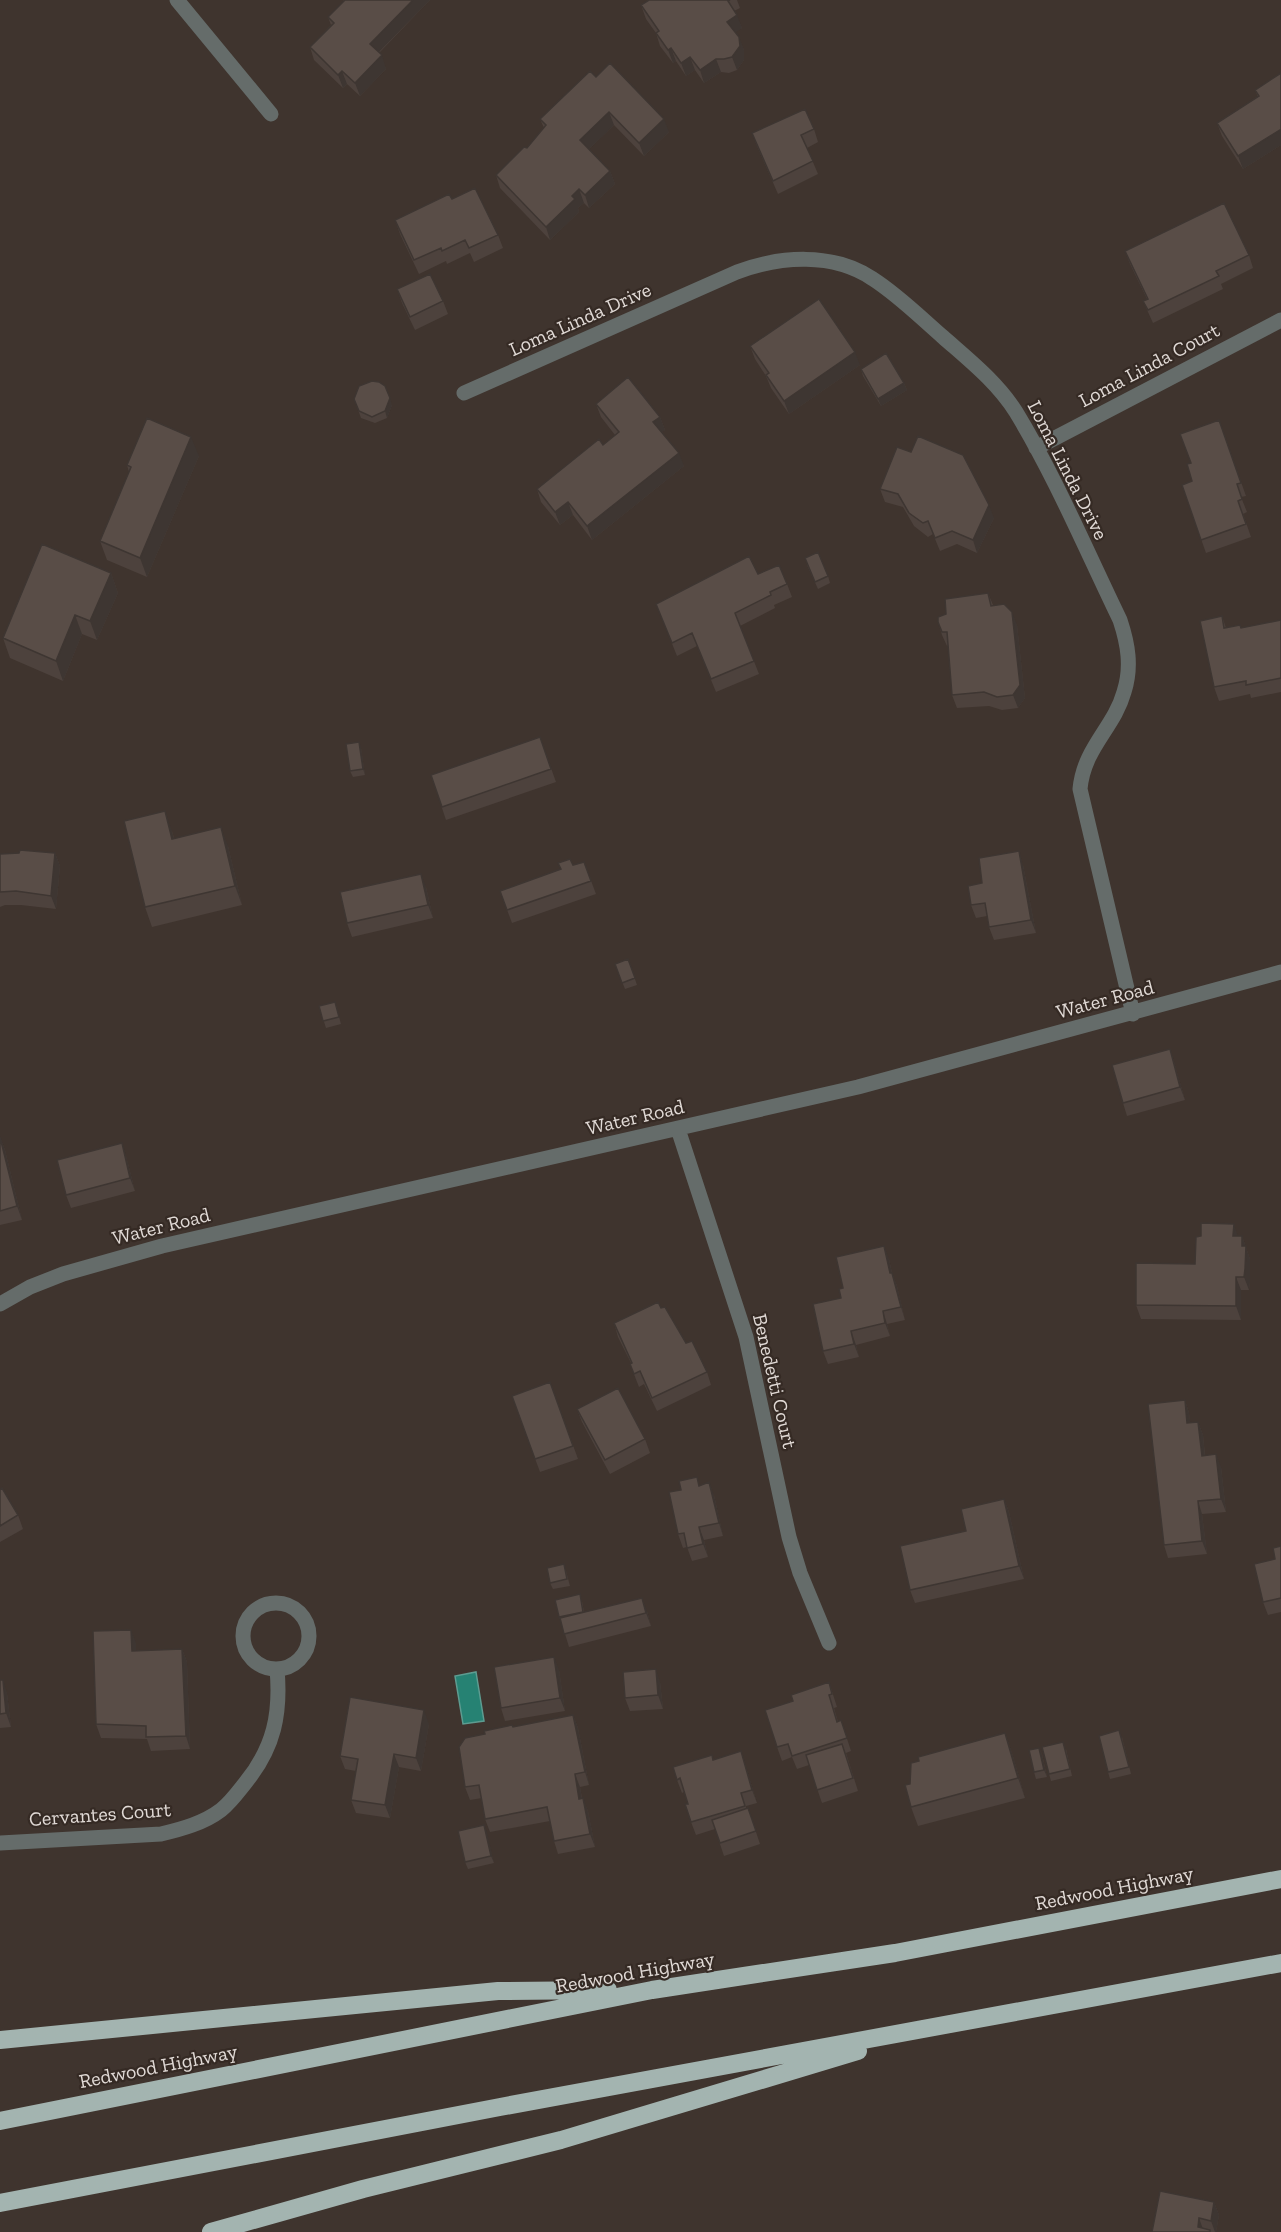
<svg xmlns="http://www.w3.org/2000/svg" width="1281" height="2232" font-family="'Zilla Slab',serif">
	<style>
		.water { fill: #268273; stroke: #5e9c91; stroke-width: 1.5 }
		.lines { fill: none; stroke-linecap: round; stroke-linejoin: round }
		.minor { stroke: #656c6a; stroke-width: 15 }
		.highway { stroke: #a3b4b0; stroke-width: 18 }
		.wall { fill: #4d423d }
		.shaded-wall { fill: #3e3632 }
		.building { fill: #594d47; stroke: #3e3632; stroke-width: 1.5 }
		.labels { text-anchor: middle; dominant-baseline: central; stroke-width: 4.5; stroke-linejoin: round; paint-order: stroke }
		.street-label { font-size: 20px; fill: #e1dad6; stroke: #352a24 }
	</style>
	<rect width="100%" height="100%" fill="#3f342e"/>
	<!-- water -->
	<path class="water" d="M476 1672 484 1721 463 1724 455 1676Z"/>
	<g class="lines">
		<!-- minor -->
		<path class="minor" d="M177 0 271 114
			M464 393 737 272C780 256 833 252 873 279 898 295 920 317 943 337 969 360 997 382 1016 412 1055 476 1087 552 1120 620 1128 644 1132 667 1124 692 1114 728 1084 747 1080 789L1133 1014
			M1036 448 1281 320
			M678 1129 746 1337 789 1537 800 1573 829 1643
			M0 1304 30 1287 63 1274 162 1246 858 1087 1281 972
			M243 1636a33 33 0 1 1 66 0a33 33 0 1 1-66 0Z
			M0 1843 161 1834C182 1829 204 1823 221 1810 231 1802 238 1792 246 1782 274 1747 281 1714 277 1669"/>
		<!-- highway -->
		<path class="highway" d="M0 2040 498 1991 608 1990
			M0 2121 652 1990 895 1953 1281 1879
			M0 2203 500 2107 1281 1963
			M211 2232 363 2189 561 2140 858 2051"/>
	</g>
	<!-- wall -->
	<path class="wall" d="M343 0H430L379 53 386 69 360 96 347 84 343 88 314 60 310 47 331 25 328 17 344 1Z
		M649 0H737L740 8 734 11 742 28 735 32 744 50V60L737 70 729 73 721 72 704 83 695 70 686 76 676 61 673 63 660 46 656 33 646 19 641 5Z
		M1281 73V145L1243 169 1222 136 1217 123 1258 97 1255 90Z
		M596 77 669 132 644 156 614 125 589 149 610 171 615 184 589 208 584 203 578 208 579 212 550 240 500 188 496 175 527 148 544 128 540 119Z
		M814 129 818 142 807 148 818 174 778 194 757 146 752 133Z
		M452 199 498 235 503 248 474 262 470 253 447 264 446 261 419 274 400 234 395 220Z
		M1125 251 1249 255 1253 268 1221 284 1223 289 1153 323 1143 301 1147 299 1130 264Z
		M397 289 443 301 448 314 415 330 402 303Z
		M750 346 860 365 789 414 771 388 766 376 755 359Z
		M861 369 904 383 907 390 881 406 863 376Z
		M354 399 392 405 387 418 375 423 361 418Z
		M596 404 660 417 665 430 662 432 684 466 592 540 573 515 560 525 541 502 537 489 603 445 615 435 601 417Z
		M1219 420 1246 496 1241 497 1247 512 1243 514 1251 537 1206 553 1182 485 1192 481 1191 463Z
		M199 456 147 577 107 560 100 541 129 472 127 465Z
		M880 489 994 518 977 553 957 544 940 551 933 534 928 537 914 526 903 507 885 502Z
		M807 565 828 576 830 583 818 589Z
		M111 573 118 593 97 640 82 634 63 681 10 658 3 638Z
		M758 574 787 584 792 597 774 605 775 608 740 626 759 674 716 692 697 646 677 656 656 604Z
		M988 593 993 605 1017 625 1025 698 1018 708 1002 710 989 706 957 708 952 695 948 645 947 646 942 635 938 622Z
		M1222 616 1226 628H1242L1281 620V692L1251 698 1250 694 1219 701 1214 687Z
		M540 737 556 782 446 820 431 775Z
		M361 748 365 775 353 777 350 771Z
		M172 831 174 838 228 846 242 905 152 927 145 907Z
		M55 853 60 866 56 909 21 905H5L0 907V854Z
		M584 862 596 894 512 923 500 891Z
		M1023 865 1036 933 994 940 989 927 987 916 976 918 971 905 982 883Z
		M426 887 433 918 352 937 347 923Z
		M628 959 637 985 625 989 615 964Z
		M335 1002 341 1024 326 1028 319 1006Z
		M1170 1049 1174 1062 1185 1100 1127 1116 1123 1103Z
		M0 1137 5 1150 22 1220 0 1225Z
		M126 1156 135 1191 71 1208 66 1195Z
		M1238 1236H1242L1250 1259V1282L1249 1290H1241V1320L1141 1319 1136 1305 1195 1264Z
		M889 1259 892 1273 897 1286 905 1320 887 1324 890 1336 856 1345 859 1357 828 1364 823 1351 841 1298 843 1288Z
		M614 1323 686 1343 707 1372 711 1385 657 1411 644 1384 639 1387 630 1364 631 1363 618 1337Z
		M550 1382 578 1459 540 1472 512 1396Z
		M1185 1400 1189 1413 1190 1422H1198L1203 1435 1205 1455 1221 1467 1226 1512 1202 1514 1207 1554 1168 1558 1164 1545Z
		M577 1409 645 1439 650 1453 610 1474 582 1422Z
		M700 1485 714 1495 723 1536 704 1540 708 1557 692 1561 687 1547 683 1548 678 1534Z
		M0 1490 18 1515 23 1529 0 1542Z
		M1004 1499 1009 1512 1024 1579 915 1603 910 1590 966 1531Z
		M1281 1546V1612L1268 1615 1263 1602Z
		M566 1571 570 1586 553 1589 550 1583Z
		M582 1601 584 1612 647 1611 651 1626 569 1647 562 1624 559 1617Z
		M136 1643V1651L182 1649 187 1662 190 1749 151 1751 147 1739 101 1738 96 1724Z
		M559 1670 565 1711 505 1721 501 1708Z
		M0 1680 7 1693 11 1727 0 1728Z
		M660 1682 663 1709 630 1711 625 1698Z
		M829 1682 837 1707 834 1708 838 1722 841 1720 851 1751 846 1753 858 1791 822 1803 809 1765 797 1769 792 1757 782 1761 777 1747 793 1701Z
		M573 1715 578 1728 589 1785 580 1787 582 1798 588 1811 595 1847 558 1854 554 1841 550 1821 490 1832 485 1819 482 1798 470 1800 465 1787 485 1734 513 1727Z
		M429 1724 421 1771 399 1767 390 1818 356 1813 351 1800 356 1771 345 1769 340 1756Z
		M1005 1733 1012 1753 1025 1798 918 1826 911 1807 910 1784Z
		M1122 1737 1131 1774 1110 1779 1108 1772Z
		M1039 1748 1042 1754 1047 1777 1036 1779 1034 1772Z
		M1066 1749 1072 1776 1051 1781 1049 1774Z
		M741 1751 757 1803 746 1806V1808H748L760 1844 724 1856 715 1829 696 1835 691 1822 688 1804 684 1792 682 1793 677 1780 713 1760Z
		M484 1825 494 1863 468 1869 465 1862Z
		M1214 2202 1219 2215 1216 2232H1152Z"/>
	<!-- shaded-wall -->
	<path class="shaded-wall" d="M413 0H430L374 57 370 44Z
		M737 15 742 28 732 35 727 22Z
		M739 37 744 50V60L737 70 732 57Z
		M671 48 676 61 673 63 668 50Z
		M382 55 386 69 360 96 355 83Z
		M690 57 695 70 686 76 681 63Z
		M716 59 721 72 704 83 700 70Z
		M342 71 347 84 343 88 338 75Z
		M609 112 614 125 585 153 580 140Z
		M664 119 669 132 644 156 639 143Z
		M1280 130 1281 132V145L1243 169 1238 156Z
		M610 171 615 184 589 208 585 195Z
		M579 189 584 203 578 208 579 212 550 240 546 227 572 196Z
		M855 352 860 365 789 414 784 401Z
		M904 383 907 390 881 406 878 399Z
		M390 398 392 405 387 418 385 411Z
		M660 417 665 430 658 435 653 422Z
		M191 437 199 456 147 577 140 558Z
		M679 453 684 466 592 540 587 526Z
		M568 502 573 515 560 525 555 512Z
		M989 505 994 518 977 553 973 540Z
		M111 573 118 593 97 640 90 621Z
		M1012 612 1017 625 1025 698 1018 708 1013 695Z
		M75 615 82 634 63 681 56 661Z
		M359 742 361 748 365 775 363 769Z
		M165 811 172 831 179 858 172 839Z
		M221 827 228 846 242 905 235 886Z
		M1019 851 1023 865 1036 933 1031 920Z
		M55 853 60 866 56 909 51 896Z
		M421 874 426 887 433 918 428 905Z
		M1170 1049 1174 1062 1185 1100 1180 1087Z
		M0 1137 5 1150 22 1220 17 1206Z
		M122 1143 126 1156 135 1191 130 1178Z
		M1234 1224 1238 1237 1233 1236Z
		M1242 1236 1250 1259V1282L1249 1290 1244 1277Z
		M884 1246 889 1259 895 1287 890 1273Z
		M892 1273 897 1286 905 1320 901 1307Z
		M1236 1277 1241 1290V1320L1236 1306Z
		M883 1311 887 1324 890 1336 885 1323Z
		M851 1331 856 1345 859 1357 854 1344Z
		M1185 1400 1189 1413 1192 1436 1187 1423Z
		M1198 1422 1203 1435 1206 1469 1202 1456Z
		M1216 1454 1221 1467 1226 1512 1221 1499Z
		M709 1482 714 1495 723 1536 719 1523Z
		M1004 1499 1009 1512 1024 1579 1019 1566Z
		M1198 1501 1202 1514 1207 1554 1202 1541Z
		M699 1527 704 1540 708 1557 703 1544Z
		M642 1598 647 1611 651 1626 646 1613Z
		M131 1630 136 1643V1664L132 1651Z
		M182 1649 187 1662 190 1749 186 1736Z
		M554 1657 559 1670 565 1711 560 1698Z
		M656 1669 660 1682 663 1709 658 1695Z
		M3 1680 7 1693 11 1727 6 1713Z
		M424 1710 429 1724 421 1771 416 1758Z
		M573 1715 578 1728 589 1785 585 1772Z
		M1005 1733 1012 1753 1025 1798 1018 1778Z
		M1039 1748 1042 1754 1047 1777 1044 1770Z
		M741 1751 757 1803 752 1790Z
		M394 1754 399 1767 390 1818 385 1805Z
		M575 1774 580 1787 584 1812 579 1799Z
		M583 1798 588 1811 595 1847 590 1834Z
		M484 1825 487 1832 494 1863 491 1856Z
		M1214 2202 1219 2215 1216 2232H1215L1211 2221Z
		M1199 2218 1204 2232 1198 2227Z"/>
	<!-- building -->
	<path class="building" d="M345 0H413L370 44 382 55 355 83 342 71 338 75 310 47 334 23 328 17Z
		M649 0H730L728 1 737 15 727 22 739 37 740 46 732 57 724 59H716L700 70 690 57 681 63 671 48 668 50 656 33 659 31 641 5Z
		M610 63 664 119 639 143 609 112 580 140 610 171 585 195 579 189 572 196 575 199 546 227 496 175 524 147 527 148 546 125 540 119 590 71 596 77Z
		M1281 73V131L1280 130 1238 156 1217 123 1259 96 1255 90Z
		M805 109 814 129 801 135 813 161 773 181 752 133Z
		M475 188 498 235 469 248 465 240 442 251 441 248 414 260 395 220 449 194 452 199Z
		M1224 203 1249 255 1216 271 1219 276 1148 310 1143 301 1148 299 1125 251Z
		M430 274 443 301 410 317 397 289Z
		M819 299 855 352 784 401 766 375 769 373 750 346Z
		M886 353 904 383 878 399 861 369Z
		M628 377 660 417 653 422 679 453 587 526 568 502 555 512 537 489 599 439 603 445 619 432 596 404Z
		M372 381 379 382 385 386 390 398 385 411 372 417 359 411 354 399 359 386Z
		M147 418 191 437 140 558 100 541 131 467 127 465Z
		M1219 420 1241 483 1237 484 1242 499 1238 501 1246 524 1201 540 1182 485 1192 481 1187 464 1191 463 1180 434Z
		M918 436 963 455 989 505 973 540 952 531 935 538 928 521 923 523 909 513 898 494 880 489 897 447 911 452Z
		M42 544 111 573 90 621 75 615 56 661 3 638Z
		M818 552 828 576 815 582 805 558Z
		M749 556 758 574 779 565 787 584 770 592 771 595 735 613 754 661 711 679 692 633 672 643 656 604Z
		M988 593 991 606 1004 604 1012 612 1020 685 1013 695 997 697 984 692 952 695 947 632H942L938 622V617L946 614 945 599Z
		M1222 616 1224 628 1240 625 1241 628 1281 620V678L1246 685V681L1214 687 1200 621Z
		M540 737 551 769 442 807 431 775Z
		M359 742 363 769 350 771 346 744Z
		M165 811 172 839 221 827 235 886 145 907 124 821Z
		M20 850 55 853 51 896 16 891 0 892V854L19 853Z
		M1019 851 1031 920 989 927 985 903 971 905 968 886 982 883 979 858Z
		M570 859 573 865 584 862 591 881 507 910 500 891 561 869 558 863Z
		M421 874 428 905 347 923 340 892Z
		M628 959 635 978 622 983 615 964Z
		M335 1002 339 1017 323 1021 319 1006Z
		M1170 1049 1180 1087 1123 1103 1112 1065Z
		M0 1137 17 1206 0 1211Z
		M122 1143 130 1178 66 1195 57 1160Z
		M1201 1223 1234 1224 1233 1236H1242V1246H1246L1245 1269 1244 1277H1236V1306L1136 1305V1263L1195 1264 1196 1237 1201 1236Z
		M884 1246 890 1273H892L901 1307 883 1311 885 1323 851 1331 854 1344 823 1351 813 1304 841 1298 839 1289 843 1288 836 1257Z
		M658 1302 661 1308 665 1307 686 1343 692 1341 707 1372 652 1398 640 1371 634 1374 630 1364 632 1363 614 1323Z
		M550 1382 573 1446 535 1459 512 1396Z
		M618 1388 645 1439 605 1460 577 1409Z
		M1185 1400 1187 1423 1198 1422 1202 1456 1216 1454 1221 1499 1198 1501 1202 1541 1164 1545 1148 1404Z
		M697 1477 699 1486 709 1482 719 1523 699 1527 703 1544 687 1548 684 1533 678 1534 669 1492 681 1490 679 1481Z
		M2 1488 18 1515 0 1526V1490Z
		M1004 1499 1019 1566 910 1590 900 1546 966 1531 961 1509Z
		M1281 1546V1598L1263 1602 1254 1564 1275 1559 1273 1548Z
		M564 1564 567 1579 550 1583 547 1568Z
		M580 1594 583 1612 559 1617 555 1600Z
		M642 1598 646 1613 564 1634 560 1618Z
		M131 1630 132 1651 182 1649 186 1736 146 1737V1726L96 1724 93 1631Z
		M554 1657 560 1698 501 1708 494 1667Z
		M656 1669 658 1695 625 1698 623 1672Z
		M0 1680H3L6 1713 0 1714Z
		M829 1682 832 1694 829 1695 837 1722 841 1720 847 1738 792 1756 788 1744 777 1747 765 1710 793 1701 791 1695Z
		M350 1697 424 1710 416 1758 394 1754 385 1805 351 1800 358 1759 340 1756Z
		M573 1715 585 1772 575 1774 579 1799 583 1798 590 1834 554 1841 547 1807 485 1819 479 1785 465 1787 459 1747 465 1738 485 1734 484 1731 512 1725 513 1727Z
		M1119 1730 1129 1767 1108 1772 1099 1736Z
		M1005 1733 1018 1778 911 1807 905 1785 910 1784 911 1763 919 1761 918 1757Z
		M1063 1742 1070 1769 1049 1774 1042 1747Z
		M842 1744 853 1778 817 1790 806 1755Z
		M1039 1748 1044 1770 1034 1772 1029 1750Z
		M741 1751 752 1790 741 1793 745 1806 691 1822 685 1804H688L680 1778 677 1780 673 1767 712 1755 713 1760Z
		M748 1808 756 1831 720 1843 712 1820Z
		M484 1825 491 1856 465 1862 458 1831Z
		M1160 2191 1214 2202 1211 2221 1199 2218 1198 2227 1210 2230V2232H1152Z"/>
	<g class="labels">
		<!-- street labels -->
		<g class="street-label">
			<text transform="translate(580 319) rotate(-24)">Loma Linda Drive</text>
			<text transform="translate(1149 365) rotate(-28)">Loma Linda Court</text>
			<text transform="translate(1068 470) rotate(63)">Loma Linda Drive</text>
			<text transform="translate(1105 999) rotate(-15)">Water Road</text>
			<text transform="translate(635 1117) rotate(-13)">Water Road</text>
			<text transform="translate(161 1226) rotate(-14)">Water Road</text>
			<text transform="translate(775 1381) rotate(77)">Benedetti Court</text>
			<text transform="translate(100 1814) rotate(-4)">Cervantes Court</text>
			<text transform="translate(1114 1888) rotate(-11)">Redwood Highway</text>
			<text transform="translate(635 1972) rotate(-10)">Redwood Highway</text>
			<text transform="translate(158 2066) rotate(-11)">Redwood Highway</text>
		</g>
	</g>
</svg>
